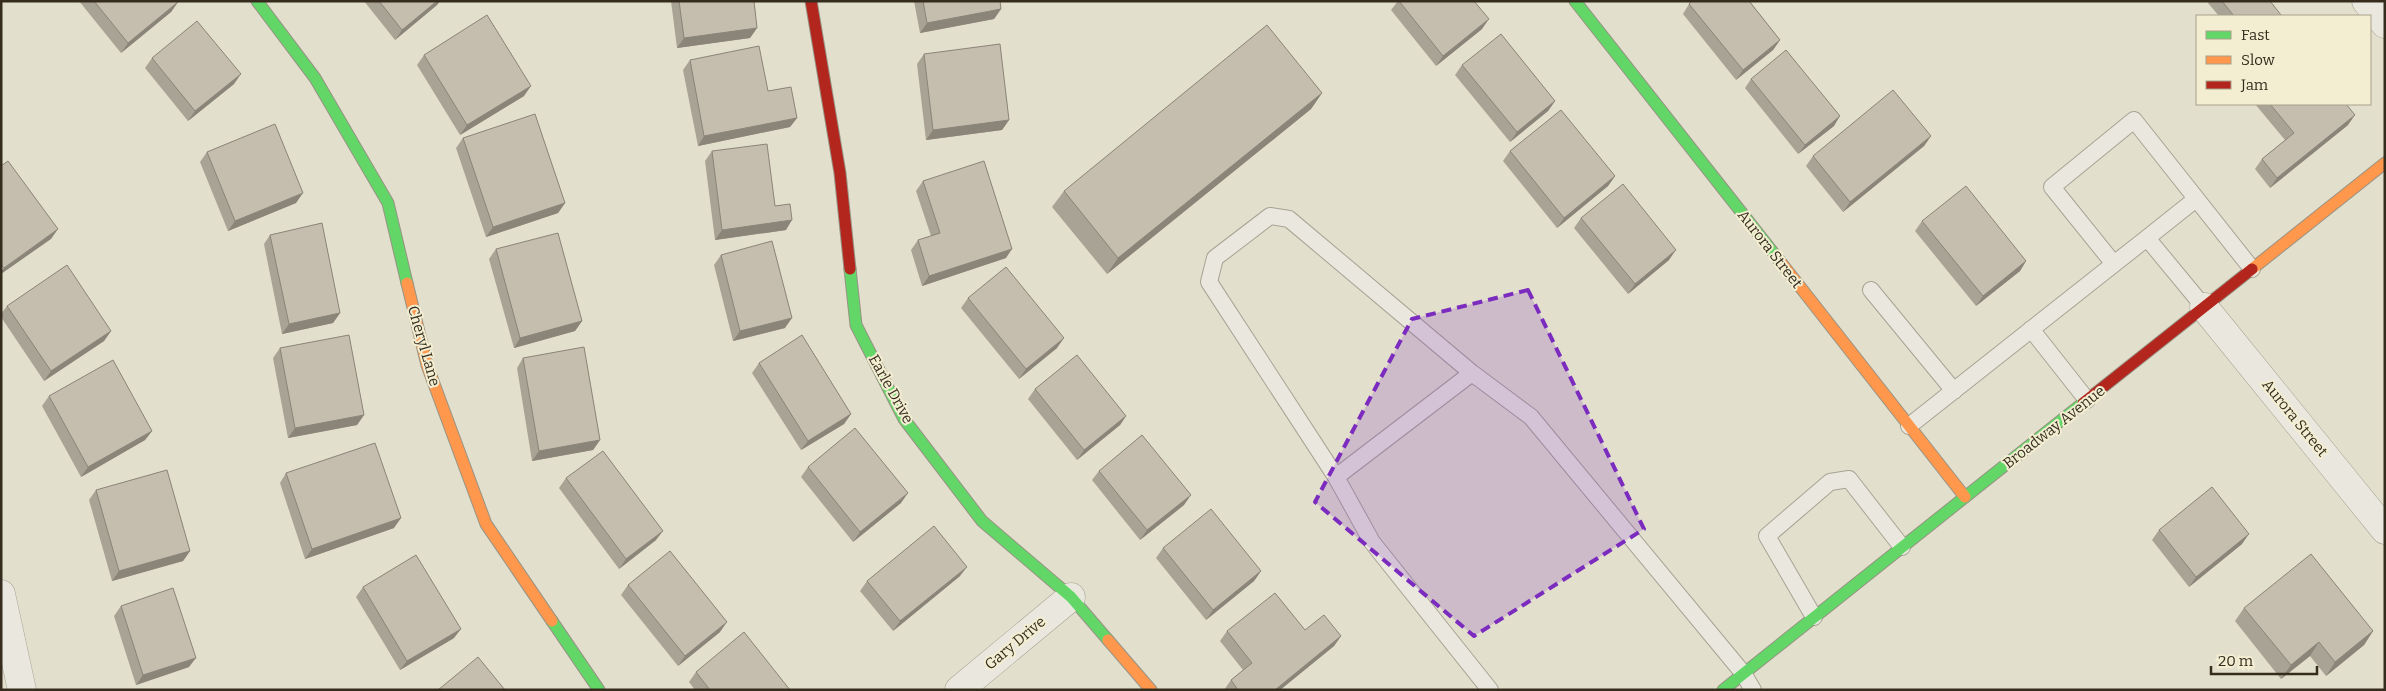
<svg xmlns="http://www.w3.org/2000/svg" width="2386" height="691" font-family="Bitter,serif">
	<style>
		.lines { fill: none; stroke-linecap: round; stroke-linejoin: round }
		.lane-casing { stroke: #a7a395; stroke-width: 18 }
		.street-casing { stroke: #a7a395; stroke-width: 29 }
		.fast-casing { stroke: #979385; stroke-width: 13 }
		.slow-casing { stroke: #979385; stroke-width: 13 }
		.jam-casing { stroke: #979385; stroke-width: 13 }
		.lane { stroke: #eae8de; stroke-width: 16 }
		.street { stroke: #eae8de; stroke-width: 28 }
		.fast { stroke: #63d668; stroke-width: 11 }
		.slow { stroke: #ff974d; stroke-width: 11 }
		.jam { stroke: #b3261e; stroke-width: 11 }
		.wall { fill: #a9a395 }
		.shaded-wall { fill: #8a8479 }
		.building { fill: #c5bdad; stroke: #8a8479 }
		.marked { fill: #7b2cbf; fill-opacity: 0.2; stroke: #7b2cbf; stroke-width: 4; stroke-dasharray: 10 6; stroke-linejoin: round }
		.labels { text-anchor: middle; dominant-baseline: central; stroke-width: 4; stroke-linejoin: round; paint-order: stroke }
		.street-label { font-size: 15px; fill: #352c1e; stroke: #f3eed2 }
	</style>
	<rect width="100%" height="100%" fill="#e2dfcc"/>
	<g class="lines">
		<defs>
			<path id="lane" d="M2147 238 2196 199
				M2114 264 2147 238 2204 307
				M1871 290 1954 391
				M2031 329 2087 400
				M1909 426 2114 264 2052 187 2134 120 2252 269
				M1336 477 1209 282 1215 258 1270 216 1289 219 1472 373
				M1814 617 1767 536 1830 482 1849 479 1902 547
				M1490 690 1372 542 1336 477 1472 373 1531 417 1743 673 1753 690"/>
			<path id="street" d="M2366 1 2385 24
				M2204 307 2385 530
				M1 594 22 690
				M959 690 1071 597"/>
			<path id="fast" d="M257 1 315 78 388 203 407 283
				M1575 1 1779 260
				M850 269 856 325 904 419 982 521 1071 597 1108 640
				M552 621 599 690
				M1723 690 2083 403"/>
			<path id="slow" d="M1779 260 1965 497
				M2252 269 2385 163
				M407 283 427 365 486 524 552 621
				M1108 640 1151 690"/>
			<path id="jam" d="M811 1 840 173 850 269
				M2083 403 2252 269"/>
		</defs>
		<!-- lane casing -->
		<use href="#lane" class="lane-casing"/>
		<!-- street casing -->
		<use href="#street" class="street-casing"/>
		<!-- fast casing -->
		<use href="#fast" class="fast-casing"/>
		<!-- slow casing -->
		<use href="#slow" class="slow-casing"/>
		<!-- jam casing -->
		<use href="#jam" class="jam-casing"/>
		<!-- lane -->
		<use href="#lane" class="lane"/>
		<!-- street -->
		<use href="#street" class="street"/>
		<!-- fast -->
		<use href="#fast" class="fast"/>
		<!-- slow -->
		<use href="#slow" class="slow"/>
		<!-- jam -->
		<use href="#jam" class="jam"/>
	</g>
	<!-- wall -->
	<path class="wall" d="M79 1H178V2L171 12 121 53Z
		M364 1H440L437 5 395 40Z
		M671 1H754L757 28 750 38 677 48Z
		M914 1H1000L1001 9 994 19 920 33Z
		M1398 1H1474L1482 29 1436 66 1391 10Z
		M2210 1H2270L2280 16H2219L2208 3Z
		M1751 3 1780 40 1773 50 1736 80 1683 14 1689 4Z
		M924 54 1009 120 1002 130 926 140 917 64Z
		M424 55 524 96 460 135 417 65Z
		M152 58 234 84 188 121 145 68Z
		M690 60 768 91 797 118 790 127 698 146 683 70Z
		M1462 65 1555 101 1548 111 1510 142 1455 75Z
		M1751 79 1834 126 1798 154 1745 88Z
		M1322 93 1311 109 1107 274 1052 207 1064 191Z
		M2255 104H2346L2348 125 2270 188 2255 169 2262 159 2285 140Z
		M1931 136 1924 146 1843 212 1806 166 1813 156Z
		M463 138 565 203 558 213 486 237 456 148Z
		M712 151 775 206 786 230 715 240 705 161Z
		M1510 151 1615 176 1608 186 1557 228 1503 161Z
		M207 152 296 203 228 231 200 162Z
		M923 181 1006 258 922 286 911 250 918 240 931 236 916 191Z
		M1581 218 1669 260 1628 294 1574 228Z
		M1922 221 2026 261 2020 271 1976 306 1915 231Z
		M270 235 340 313 333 323 282 334 264 244Z
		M496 249 582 321 575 331 514 348 489 259Z
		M721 255 785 328 733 341 714 265Z
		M968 298 1057 348 1019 379 961 308Z
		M7 306 111 331 104 341 44 381 1 317V314Z
		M280 348 364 415 357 425 288 438 273 358Z
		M523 358 600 440 593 450 532 461 517 368Z
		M759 363 851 414 844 424 801 450 752 373Z
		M1035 389 1126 416 1120 425 1077 460 1028 399Z
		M49 396 152 431 145 440 81 477 42 406Z
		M808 467 901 503 853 542 801 477Z
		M1099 471 1184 505 1140 540 1092 480Z
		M286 473 394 528 305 559 280 483Z
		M566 478 656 540 619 569 559 488Z
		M96 490 190 551 183 561 112 581 89 500Z
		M2159 530 2242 544 2189 587 2152 540Z
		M1163 548 1261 571 1254 581 1206 620 1156 558Z
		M960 576 893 631 860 591 867 581Z
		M628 585 720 632 678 666 621 595Z
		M363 587 454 638 400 670 356 597Z
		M121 606 189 667 136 685 114 616Z
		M2244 608 2373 631 2364 645 2326 676 2310 656 2281 679 2235 621Z
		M1305 630 1341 636 1334 646 1280 690H1224L1231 680 1243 670 1220 641 1227 631Z
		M696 672 790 690H695L689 682Z"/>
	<!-- shaded-wall -->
	<path class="shaded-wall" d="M437 1H440L437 5 395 40 402 30Z
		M178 2 171 12 121 53 128 43Z
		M1001 9 994 19 920 33 927 23Z
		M1489 19 1482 29 1436 66 1443 56Z
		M757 28 750 38 677 48 684 38Z
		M1780 40 1773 50 1736 80 1743 70Z
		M241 74 234 84 188 121 195 111Z
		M531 86 524 96 460 135 467 125Z
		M1322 93 1311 109 1107 274 1118 258Z
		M1555 101 1548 111 1510 142 1517 132Z
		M2355 115 2348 125 2270 188 2277 178Z
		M1840 116 1834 126 1798 154 1805 145Z
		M797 118 790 127 698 146 704 136Z
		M1009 120 1002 130 926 140 933 130Z
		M1931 136 1924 146 1843 212 1850 202Z
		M1615 176 1608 186 1557 228 1564 218Z
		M303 193 296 203 228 231 235 221Z
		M565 203 558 213 486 237 493 227Z
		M792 220 786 230 715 240 722 230Z
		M58 229 51 239 1 274V271L4 268Z
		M1012 249 1006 258 922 286 929 276Z
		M1676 250 1669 260 1628 294 1635 284Z
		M2026 261 2020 271 1976 306 1983 296Z
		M340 313 333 323 282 334 289 324Z
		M792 318 785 328 733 341 740 331Z
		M582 321 575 331 514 348 520 338Z
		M111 331 104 341 44 381 51 371Z
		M1064 338 1057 348 1019 379 1026 369Z
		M851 414 844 424 801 450 808 441Z
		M364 415 357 425 288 438 295 428Z
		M1126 416 1120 425 1077 460 1084 450Z
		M152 431 145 440 81 477 88 467Z
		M600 440 593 450 532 461 539 451Z
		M908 493 901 503 853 542 860 532Z
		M1191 495 1184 505 1140 540 1147 530Z
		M401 518 394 528 305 559 312 549Z
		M663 531 656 540 619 569 626 559Z
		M2249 534 2242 544 2189 587 2196 577Z
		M190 551 183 561 112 581 119 571Z
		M967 567 960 576 893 631 900 621Z
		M1261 571 1254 581 1206 620 1213 610Z
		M727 622 720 632 678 666 685 656Z
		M461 629 454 638 400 670 407 661Z
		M2373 631 2364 645 2326 676 2335 662Z
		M1341 636 1334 646 1280 690H1275Z
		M2319 642 2310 656 2281 679 2291 665Z
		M196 658 189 667 136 685 143 675Z"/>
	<!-- building -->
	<path class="building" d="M94 1H178V2L128 43Z
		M379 1H437L402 30Z
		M679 1H754L757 28 684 38Z
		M923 1H1000L1001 9 927 23Z
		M1399 1H1474L1489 19 1443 56Z
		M1692 1H1749L1780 40 1743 70 1689 4Z
		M2222 1H2270L2281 15 2280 16H2234Z
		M487 15 531 86 467 125 424 55Z
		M197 21 241 74 195 111 152 58Z
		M1267 25 1322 93 1118 258 1064 191Z
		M1501 34 1555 101 1517 132 1462 65Z
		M1000 44 1009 120 933 130 924 54Z
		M759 46 768 91 791 87 797 118 704 136 690 60Z
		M1786 50 1840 116 1805 145 1751 79Z
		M1893 90 1931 136 1850 202 1813 156Z
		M2270 104H2346L2355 115 2277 178 2262 159 2294 133Z
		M1561 110 1615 176 1564 218 1510 151Z
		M535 114 565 203 493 227 463 138Z
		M275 124 303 193 235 221 207 152Z
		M767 144 775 206 790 204 792 220 722 230 712 151Z
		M8 161 58 229 4 268 1 265V166Z
		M984 161 1012 249 929 276 918 240 940 233 923 181Z
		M1623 184 1676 250 1635 284 1581 218Z
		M1966 186 2026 261 1983 296 1922 221Z
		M322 223 340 313 289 324 270 235Z
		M558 233 582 321 520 338 496 249Z
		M772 241 792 318 740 331 721 255Z
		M67 265 111 331 51 371 7 306Z
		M1006 267 1064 338 1026 369 968 298Z
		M349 335 364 415 295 428 280 348Z
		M802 335 851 414 808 441 759 363Z
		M584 347 600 440 539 451 523 358Z
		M1077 355 1126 416 1084 450 1035 389Z
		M113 360 152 431 88 467 49 396Z
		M855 428 908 493 860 532 808 467Z
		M1142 435 1191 495 1147 530 1099 471Z
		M375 443 401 518 312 549 286 473Z
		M603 451 663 531 626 559 566 478Z
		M167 470 190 551 119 571 96 490Z
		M2212 487 2249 534 2196 577 2159 530Z
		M1211 509 1261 571 1213 610 1163 548Z
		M934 526 967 567 900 621 867 581Z
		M670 551 727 622 685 656 628 585Z
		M2311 554 2373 631 2335 662 2319 642 2291 665 2244 608Z
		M416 555 461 629 407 661 363 587Z
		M173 588 196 658 143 675 121 606Z
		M1275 593 1305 630 1324 615 1341 636 1275 690H1238L1231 680 1252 663 1227 631Z
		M744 632 790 690H710L696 672Z
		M478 657 505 690H438Z"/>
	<!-- marked area -->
	<path class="marked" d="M1528 290 1644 529 1474 636 1315 502 1412 319Z"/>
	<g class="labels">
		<!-- street labels -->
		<g class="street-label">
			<text transform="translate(1770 249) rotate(52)">Aurora Street</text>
			<text transform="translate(424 346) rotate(74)">Cheryl Lane</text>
			<text transform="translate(891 389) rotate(61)">Earle Drive</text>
			<text transform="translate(2295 418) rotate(51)">Aurora Street</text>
			<text transform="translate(2054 427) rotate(-38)">Broadway Avenue</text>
			<text transform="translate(1015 643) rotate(-40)">Gary Drive</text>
		</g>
	</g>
	<!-- border -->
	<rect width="2386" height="691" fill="none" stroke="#352c1e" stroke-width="5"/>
	<!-- legend -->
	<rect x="2196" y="15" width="175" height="90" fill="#f3eed2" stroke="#a7a08a"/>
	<rect x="2206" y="31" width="25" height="8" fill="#63d668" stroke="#a7a08a"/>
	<text x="2241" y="40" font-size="15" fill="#352c1e">Fast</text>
	<rect x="2206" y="56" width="25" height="8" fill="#ff974d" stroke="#a7a08a"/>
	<text x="2241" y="65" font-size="15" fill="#352c1e">Slow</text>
	<rect x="2206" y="81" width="25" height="8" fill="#b3261e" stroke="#a7a08a"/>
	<text x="2241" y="90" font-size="15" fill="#352c1e">Jam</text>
	<!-- scale -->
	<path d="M2211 666v8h106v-8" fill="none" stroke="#352c1e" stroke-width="2.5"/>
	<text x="2218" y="666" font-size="15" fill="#352c1e" stroke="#f3eed2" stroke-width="4" paint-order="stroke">20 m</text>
</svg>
